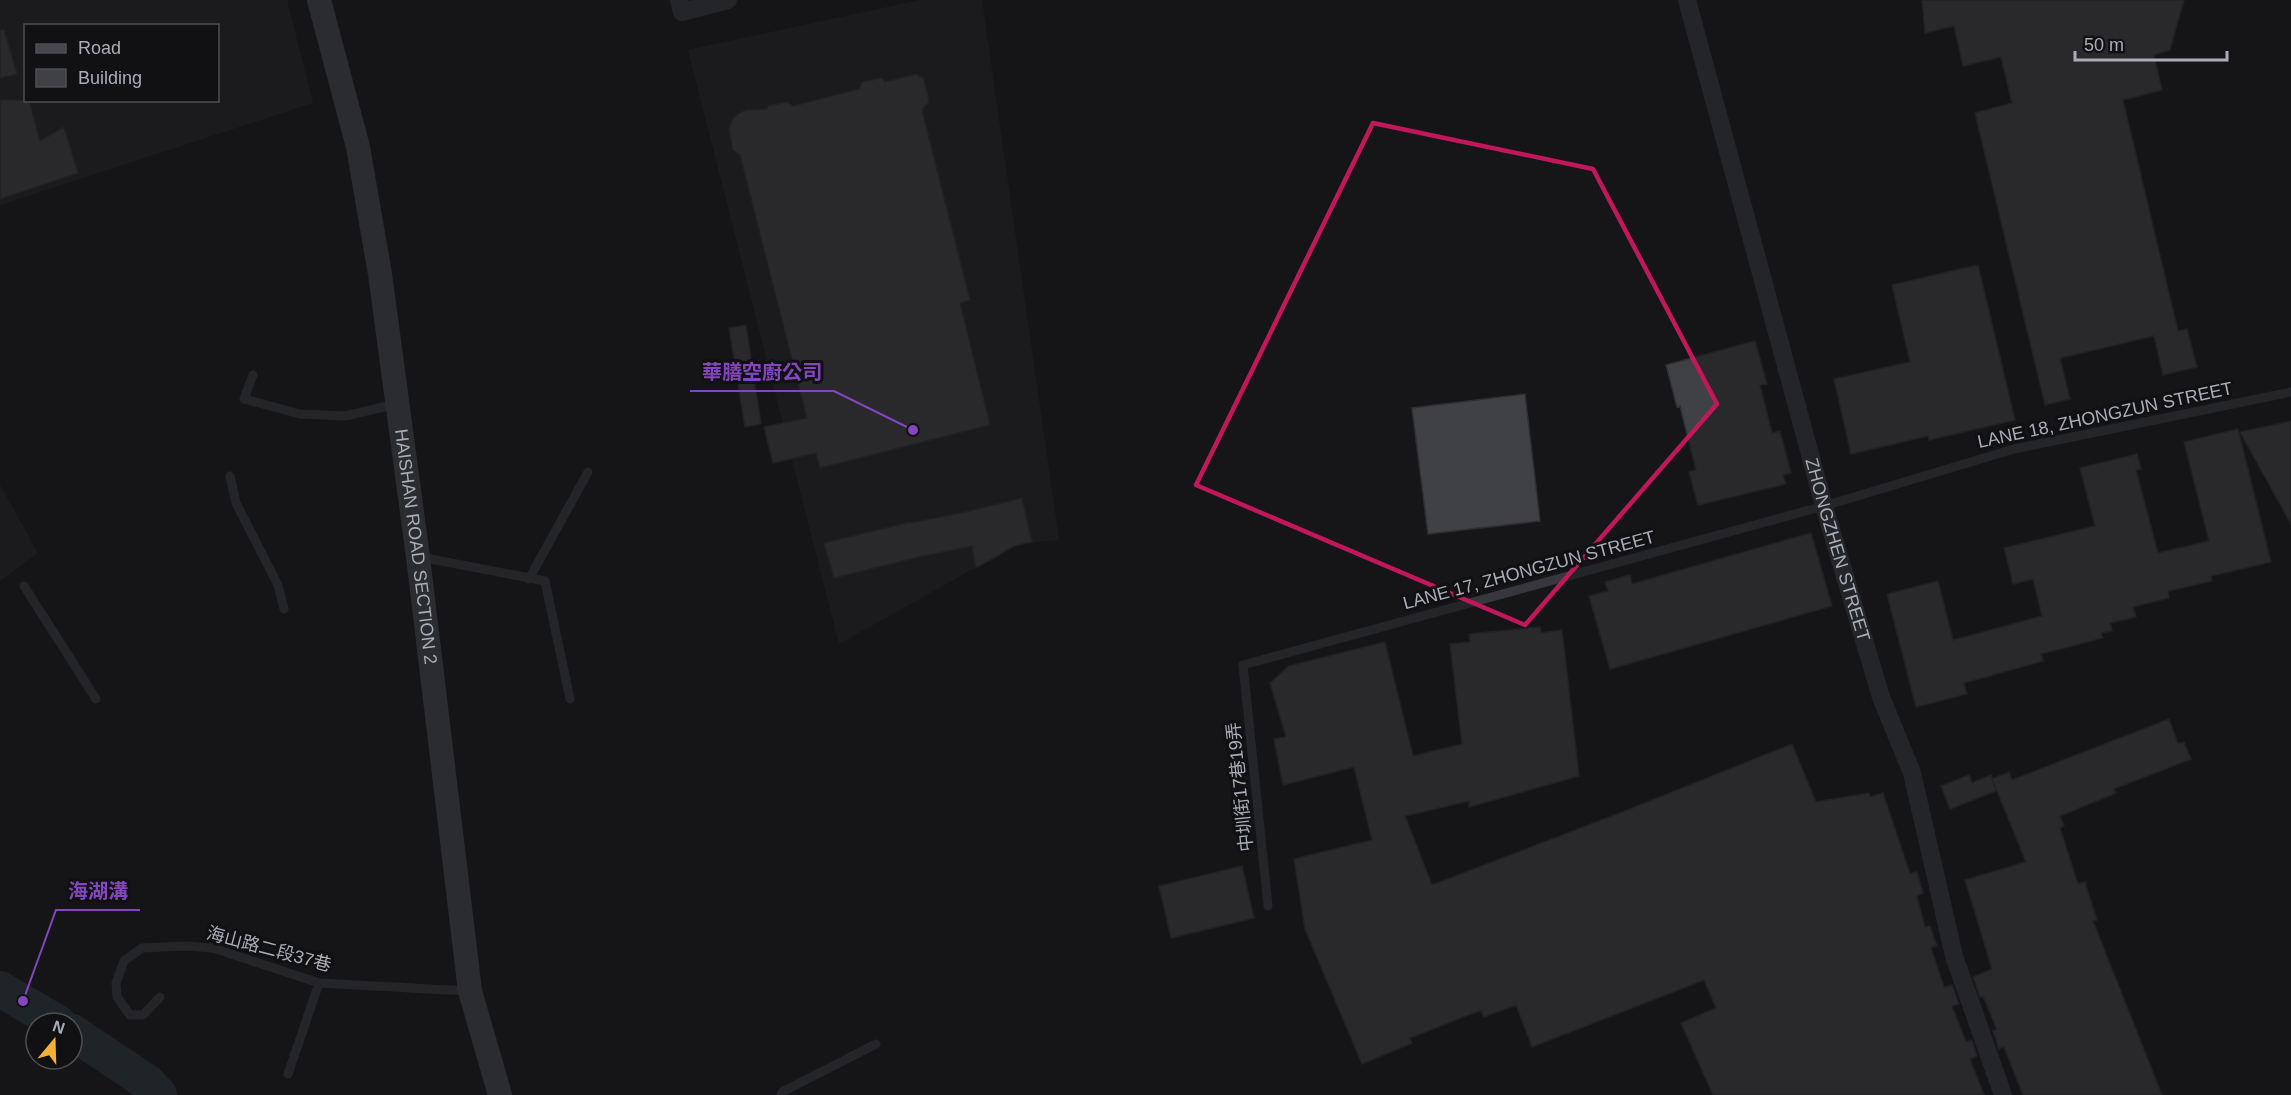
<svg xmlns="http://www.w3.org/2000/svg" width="2291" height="1095" font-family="Arial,'Noto Sans TC',sans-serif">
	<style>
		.built { fill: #222225; fill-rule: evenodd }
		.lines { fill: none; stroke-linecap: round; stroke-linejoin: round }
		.river { stroke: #2c353c; stroke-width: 36 }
		.building { fill: #404145; stroke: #303034; stroke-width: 1.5 }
		.lane { stroke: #37383d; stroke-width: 9 }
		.street { stroke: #37383d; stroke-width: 18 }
		.secondary { stroke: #45474d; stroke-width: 24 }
		.marked { fill: none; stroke: #c2185b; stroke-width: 4.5; stroke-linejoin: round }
		.labels { text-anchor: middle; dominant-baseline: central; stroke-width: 6; stroke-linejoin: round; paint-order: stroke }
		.street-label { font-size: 18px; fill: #a8adb8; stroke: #111113 }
		.leader { fill: none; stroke: #8446be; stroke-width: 2 }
		.callout-dot { fill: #8446be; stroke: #111113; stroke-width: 2 }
		.callout-label { font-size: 20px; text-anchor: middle; font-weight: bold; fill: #8446be; stroke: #111113; stroke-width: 6; stroke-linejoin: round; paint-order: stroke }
	</style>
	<rect width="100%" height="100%" fill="#161618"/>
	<!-- built -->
	<path class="built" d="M0 0H287L313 103 0 205ZM26 26H218V100H26Z
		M920 0H982L1059 540 1023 543 1014 546 839 644 688 50Z
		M0 485 38 553 0 581Z"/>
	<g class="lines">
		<!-- river -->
		<path class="river" d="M0 989 58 1023
			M72 1032 148 1083 159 1095"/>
	</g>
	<!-- building -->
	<path class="building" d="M1922 0H2184L2170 50 2154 55 2162 90 2123 100 2178 331 2187 329 2197 367 2163 375 2154 336 2060 358 2070 399 2045 405 1975 113 2012 103 2001 57 1963 66 1954 26 1925 33Z
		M0 30H4L17 74 0 78Z
		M916 74 924 79 929 102 922 110 970 300 960 303 990 425 820 468 816 453 773 463 764 427 807 418 740 155 733 150 731 141 729 130 732 120 738 114 746 110 767 109 768 106 787 102 793 106 859 89 862 82 882 78 885 82Z
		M0 100H29L40 141 64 127 78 173 0 199Z
		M1978 265 2015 420 1929 440 1928 436 1851 454 1834 379 1910 362 1892 285Z
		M746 325 761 424 745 427 729 328Z
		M1755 341 1767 384 1760 385 1772 433 1780 431 1791 473 1783 475 1786 484 1698 505 1689 472 1696 470 1680 406 1677 407 1666 365Z
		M1525 394 1540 521 1428 534 1412 408Z
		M2291 421V524L2240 432Z
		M2238 429 2271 562 2211 576 2212 581 2168 591 2169 598 2133 607 2136 617 2110 623 2112 631 2101 633 2103 638 2041 654 2043 661 1964 683 1967 694 1916 707 1887 594 1938 581 1953 640 2042 616 2033 579 2013 584 2004 548 2095 526 2080 468 2137 454 2141 469 2136 470 2158 553 2209 541 2184 442Z
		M1022 498 1032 542 1014 546 976 568 972 546 919 557 834 578 824 543 910 522 911 523 965 512Z
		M1811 533 1832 606 1610 669 1589 596 1608 591 1605 582 1630 575 1632 584Z
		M1540 627 1541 633 1562 630 1579 776 1469 807V801L1405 816 1432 885 1620 813 1792 744 1816 802 1869 793 1870 797 1883 793 1910 874 1917 872 1923 893 1917 896 1925 927 1930 926 1937 946 1931 948 1944 987 1952 985 1959 1004 1952 1006 1966 1042 1972 1040 1977 1056 1970 1059 1984 1095H1713L1681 1023 1716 1008 1704 980 1532 1047 1516 1005 1484 1017 1481 1010 1410 1038 1412 1043 1362 1064 1305 929 1294 859 1372 840 1354 767 1283 785 1274 739 1286 737 1270 683 1289 666 1385 642 1413 756 1462 744 1450 644 1470 642 1469 634Z
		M2169 719 2178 744 2184 742 2191 759 2114 789 2116 793 2060 816 2064 826 2060 828 2078 884 2085 882 2097 920 2093 921 2162 1095H2023L2004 1047 1999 1049 1993 1031 1997 1030 1983 996 1980 997 1973 977 1992 969 1965 880 2026 862 1992 779 2009 772 2012 780Z
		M1969 775 1972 783 1991 775 1996 791 1950 809 1941 786Z
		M1242 866 1254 918 1171 938 1159 886Z"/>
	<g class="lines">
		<!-- lane -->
		<path class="lane" d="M253 375 244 399 300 414 345 416 396 404
			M230 476 236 503 278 585 284 609
			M420 557 545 581 570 699
			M529 579 588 472
			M24 586 96 699
			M1268 906 1243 665 1824 506 2014 449 2291 392
			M160 997 143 1015H130L117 997 116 983 124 961 142 948 186 946 213 948 319 983 467 991
			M288 1074 319 983
			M781 1095 782 1092 876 1044"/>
		<!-- street -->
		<g class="street">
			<path d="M679 0 682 12 728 0"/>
			<path id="s1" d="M1687 0 1824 506 1881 697 1912 773 1954 956 2003 1095"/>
		</g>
		<!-- secondary -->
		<path class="secondary" id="s2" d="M319 0 358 147 380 274 418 557 470 991 500 1095"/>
	</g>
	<!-- marked area -->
	<path d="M0 0H2291V1095H0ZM1373 123 1593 169 1717 404 1525 625 1196 485Z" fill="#161618" fill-opacity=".55" fill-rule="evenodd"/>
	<path class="marked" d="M1373 123 1593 169 1717 404 1525 625 1196 485Z"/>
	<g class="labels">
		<!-- street labels -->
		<g class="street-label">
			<text transform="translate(2105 415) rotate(-12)">LANE 18, ZHONGZUN STREET</text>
			<text stroke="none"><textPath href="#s2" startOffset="556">HAISHAN ROAD SECTION 2</textPath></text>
			<text stroke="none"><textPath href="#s1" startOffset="570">ZHONGZHEN STREET</textPath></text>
			<text transform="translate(1529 570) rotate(-15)">LANE 17, ZHONGZUN STREET</text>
			<text transform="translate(1240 787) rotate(-96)">中圳街17巷19弄</text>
			<text transform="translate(269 949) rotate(15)">海山路二段37巷</text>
		</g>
	</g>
	<!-- callouts -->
	<path class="leader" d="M913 430L834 391H690M23 1001L56 910H140"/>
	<g class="callout-dot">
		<circle cx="913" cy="430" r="6"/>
		<circle cx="23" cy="1001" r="6"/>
	</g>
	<g class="callout-label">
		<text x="762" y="379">華膳空廚公司</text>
		<text x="98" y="898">海湖溝</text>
	</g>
	<!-- legend -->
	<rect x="24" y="24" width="195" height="78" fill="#111113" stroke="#4d4f55" stroke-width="1.5"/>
	<rect x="36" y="44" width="30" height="9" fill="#45474d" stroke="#4d4f55" stroke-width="1.5"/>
	<text x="78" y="54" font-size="18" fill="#a8adb8">Road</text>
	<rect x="36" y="69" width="30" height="18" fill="#404145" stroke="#4d4f55" stroke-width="1.5"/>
	<text x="78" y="84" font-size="18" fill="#a8adb8">Building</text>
	<!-- north arrow -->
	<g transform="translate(54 1041) rotate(19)"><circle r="28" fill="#111113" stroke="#4d4f55" stroke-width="1.5"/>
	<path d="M0-4.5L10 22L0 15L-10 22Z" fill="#f2b134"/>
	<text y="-9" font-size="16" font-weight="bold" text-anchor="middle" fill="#a8adb8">N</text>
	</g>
	<!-- scale -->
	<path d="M2075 51v9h152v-9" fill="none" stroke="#a8adb8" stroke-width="3"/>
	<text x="2084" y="51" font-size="18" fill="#a8adb8" stroke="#111113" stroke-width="4.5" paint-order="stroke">50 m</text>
</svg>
